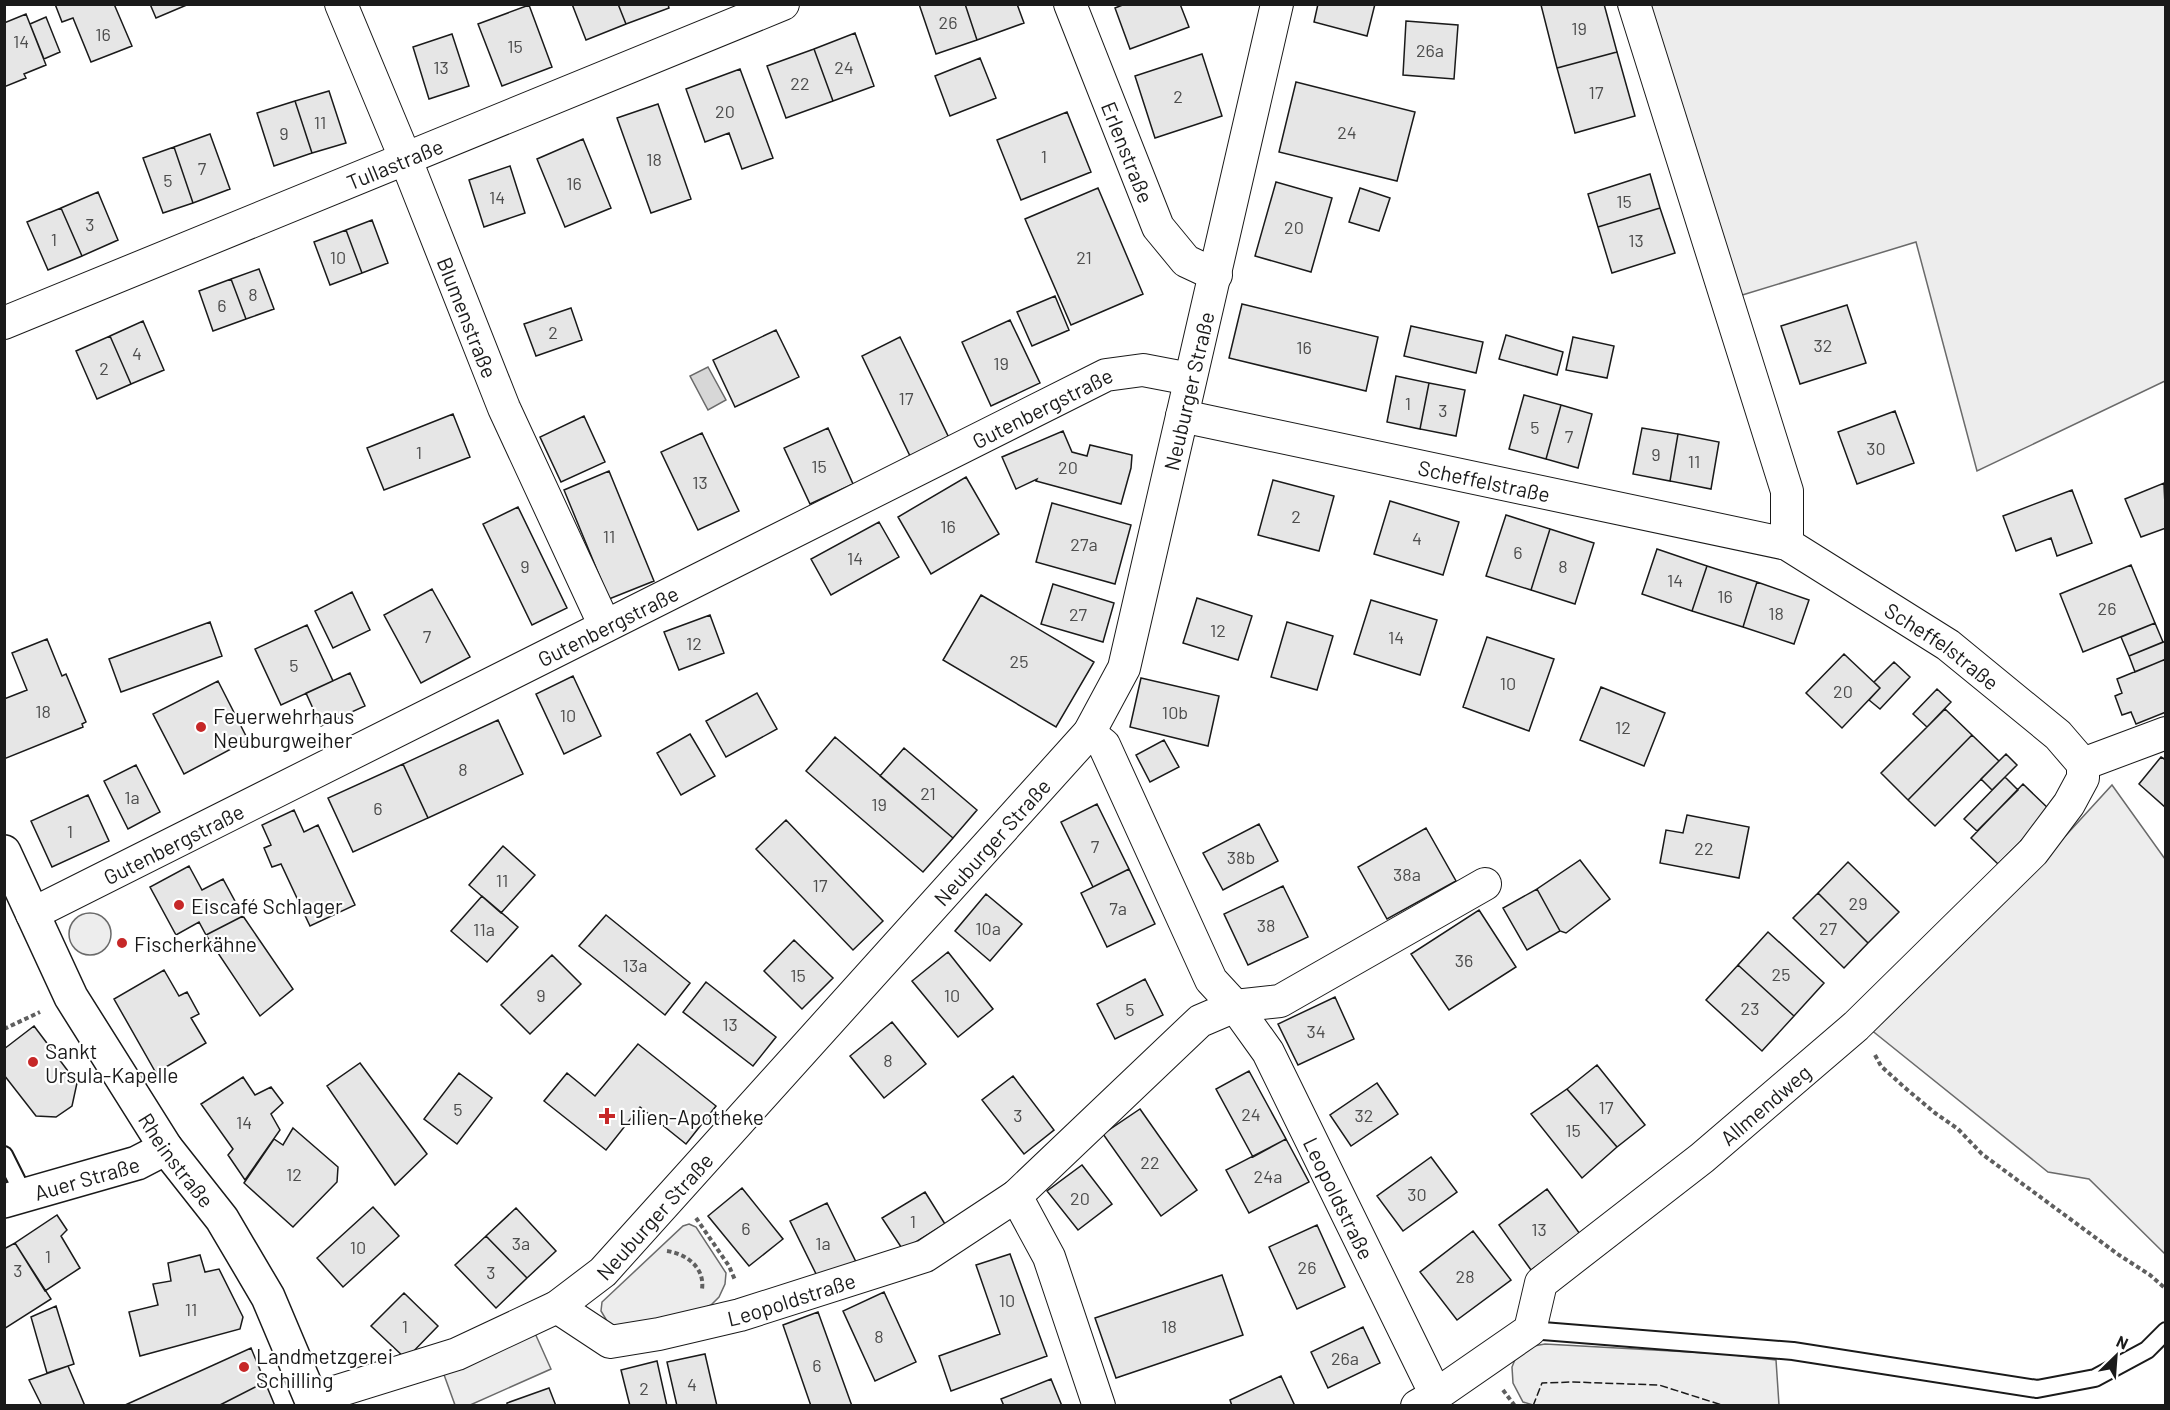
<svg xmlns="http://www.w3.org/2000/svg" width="2170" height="1410" font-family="Barlow,sans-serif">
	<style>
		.built { fill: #ededed; stroke: #6a6a6a; stroke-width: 1.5 }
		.water { fill: #d7d7d7; stroke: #6a6a6a; stroke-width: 1.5 }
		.building { fill: #e6e6e6; stroke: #1a1a1a; stroke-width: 1.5 }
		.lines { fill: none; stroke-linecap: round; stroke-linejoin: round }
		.lane-casing { stroke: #1a1a1a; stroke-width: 20 }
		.street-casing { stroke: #1a1a1a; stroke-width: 34 }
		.secondary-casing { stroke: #1a1a1a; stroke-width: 36 }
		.path { stroke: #5f5f5f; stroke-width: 4; stroke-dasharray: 4.5 3; stroke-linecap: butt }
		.lane { stroke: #fff; stroke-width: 16 }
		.street { stroke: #fff; stroke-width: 32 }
		.secondary { stroke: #fff; stroke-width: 33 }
		.fence { stroke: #1a1a1a; stroke-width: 1.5; stroke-dasharray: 8 3; stroke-linecap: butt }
		.poi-dot { fill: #c62828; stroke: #fff; stroke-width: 2 }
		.labels { text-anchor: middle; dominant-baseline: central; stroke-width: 4.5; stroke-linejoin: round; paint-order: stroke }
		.number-label { font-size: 18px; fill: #4d4d4d }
		.street-label { font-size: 21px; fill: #1a1a1a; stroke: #fff }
		.poi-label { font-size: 21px; fill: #1a1a1a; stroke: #fff; text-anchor: start }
	</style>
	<rect width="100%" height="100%" fill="#fff"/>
	<!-- built -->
	<path class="built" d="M1648 5H2165V381L1977 471 1916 242 1739 296Z
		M2112 785 2165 859V1254L2089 1179 2048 1172 1870 1029 2058 844Z
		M69 934a21 21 0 1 1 42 0a21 21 0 1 1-42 0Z
		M689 1224 696 1227 726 1273 725 1284 719 1297 711 1305 699 1310 619 1330 607 1321 601 1311 602 1302 683 1226Z
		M534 1331 551 1369 468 1406 455 1405 443 1372Z
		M1545 1344 1726 1354 1776 1360 1779 1405H1533L1523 1402 1513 1383 1512 1367 1516 1357 1528 1347Z"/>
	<!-- water -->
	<path class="water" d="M708 367 726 400 708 410 690 376Z"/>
	<!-- building -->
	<path class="building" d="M55 4H114L132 46 91 62 73 18 62 22Z
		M150 4H189L156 18Z
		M572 4H618L626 24 586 40Z
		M618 4H668L669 8 626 24Z
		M919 4H965L977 40 936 54Z
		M965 4H1017L1024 23 977 40Z
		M1125 4H1180L1189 27 1130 49 1115 8Z
		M1318 4H1375L1367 36 1314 22Z
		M1604 4 1617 52 1557 68 1541 5Z
		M529 5 552 67 502 86 478 24Z
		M26 14 46 65 24 74 26 78 4 87V23Z
		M46 17 60 52 44 59 30 24Z
		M1406 21 1458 25 1454 79 1403 75Z
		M855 33 874 86 833 101 814 49Z
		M452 34 469 86 429 99 413 47Z
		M814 49 833 101 786 118 767 66Z
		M1617 52 1635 116 1575 133 1557 68Z
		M1202 54 1222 116 1155 138 1135 76Z
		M980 58 996 98 950 116 935 76Z
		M740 69 773 158 742 169 729 133 705 142 686 89Z
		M1296 82 1415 112 1397 181 1279 152Z
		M329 91 346 143 312 153 295 101Z
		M295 101 312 153 274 166 257 113Z
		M658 104 691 199 651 213 617 118Z
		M1067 112 1091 172 1021 200 997 140Z
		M210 134 230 189 193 203 174 147Z
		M583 139 611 208 565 227 537 159Z
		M174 147 193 203 163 213 143 158Z
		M510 166 525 213 484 227 469 180Z
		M1650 174 1660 208 1598 227 1588 194Z
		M1276 182 1332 198 1311 272 1255 256Z
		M1098 188 1143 294 1071 325 1025 219Z
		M1360 188 1390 198 1379 231 1349 222Z
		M98 192 118 240 82 256 61 208Z
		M61 208 82 256 48 270 27 222Z
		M1660 208 1675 253 1612 273 1598 227Z
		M372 220 388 263 362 273 346 230Z
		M346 230 362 273 330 285 314 242Z
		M259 269 274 309 246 319 231 279Z
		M231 279 246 319 213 331 199 291Z
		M1055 296 1069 330 1032 346 1017 312Z
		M1242 304 1378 337 1366 391 1229 358Z
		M1847 305 1866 363 1800 384 1781 326Z
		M571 308 582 340 536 356 524 324Z
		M1010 320 1040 383 991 406 962 342Z
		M143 321 164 370 131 384 110 336Z
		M1411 326 1483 342 1476 373 1404 356Z
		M776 330 799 377 735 407 713 360Z
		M1506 335 1563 352 1557 375 1499 359Z
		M110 336 131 384 97 399 76 351Z
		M900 337 950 440 911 458 862 356Z
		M1573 337 1614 346 1607 378 1566 370Z
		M1396 376 1429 383 1420 429 1387 422Z
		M1429 383 1465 390 1456 436 1420 429Z
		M1524 395 1561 405 1546 459 1509 449Z
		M1561 405 1592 414 1578 468 1546 459Z
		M1895 411 1914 463 1857 484 1838 432Z
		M453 414 470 457 384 490 367 448Z
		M584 416 605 462 561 482 540 437Z
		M828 428 853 484 810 504 784 448Z
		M1642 428 1678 434 1670 481 1633 474Z
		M1063 431 1072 452 1087 456 1090 445 1132 455 1131 468 1121 504 1036 481 1037 479 1016 489 1002 457Z
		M702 433 739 511 698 530 661 452Z
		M1678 434 1719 442 1711 489 1670 481Z
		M609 471 654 581 609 599 564 490Z
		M966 477 999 534 931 574 898 517Z
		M1273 480 1334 496 1319 551 1258 535Z
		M2164 483 2166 528 2141 537 2125 499Z
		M2072 490 2092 543 2057 556 2051 538 2016 551 2003 516Z
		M1390 501 1459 522 1443 575 1374 554Z
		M1052 503 1131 525 1115 584 1036 562Z
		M518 507 567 608 532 625 483 524Z
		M1506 515 1550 529 1531 590 1486 576Z
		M879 522 899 557 831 595 811 559Z
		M1550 529 1594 543 1575 604 1531 590Z
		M1657 549 1707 566 1692 611 1642 594Z
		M2131 565 2155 623 2083 652 2060 594Z
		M1707 566 1757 582 1743 627 1692 611Z
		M1757 582 1809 600 1794 644 1743 627Z
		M1053 584 1114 603 1103 642 1041 624Z
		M432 589 470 657 421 683 384 615Z
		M352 592 370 630 333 648 315 611Z
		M981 595 1094 662 1056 727 943 660Z
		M1197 598 1252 616 1238 660 1183 643Z
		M1371 600 1437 620 1420 675 1354 654Z
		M710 615 724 653 679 670 664 632Z
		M210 622 222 656 121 692 109 659Z
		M1287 622 1333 636 1317 690 1271 677Z
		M2155 623 2163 642 2129 656 2121 637Z
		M307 625 333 681 281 705 255 649Z
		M1487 637 1554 659 1529 731 1463 707Z
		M47 639 62 676 66 674 86 722 82 724 83 727 4 759V699L27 690 12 653Z
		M2166 641V659L2135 672 2129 656Z
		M1844 654 1880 688 1842 728 1806 693Z
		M2166 659V712L2136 724 2131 712 2122 715 2115 696 2122 693 2117 679Z
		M1894 662 1910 677 1880 709 1869 700 1880 688 1874 682Z
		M350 673 365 706 321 726 306 693Z
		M573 676 601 736 564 754 536 694Z
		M1141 678 1219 696 1208 746 1130 727Z
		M218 681 248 740 184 774 153 714Z
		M1601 687 1665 713 1644 766 1580 740Z
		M1937 689 1951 702 1927 727 1913 714Z
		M757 693 777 729 726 757 706 721Z
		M1945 709 1972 735 1908 800 1881 773Z
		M498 720 523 774 428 818 403 764Z
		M690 734 715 776 681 795 657 753Z
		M1972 735 1999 761 1935 826 1908 800Z
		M835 737 953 838 923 872 806 771Z
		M1164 740 1179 767 1150 782 1136 755Z
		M904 748 977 810 953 838 880 776Z
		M2006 754 2017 765 1992 790 1981 779Z
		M2161 757 2166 760 2165 807 2139 784Z
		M403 764 428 818 353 852 328 798Z
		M136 765 160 812 128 829 104 781Z
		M2005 777 2018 790 1977 831 1964 819Z
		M2023 784 2051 811 1998 864 1971 838Z
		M88 795 109 841 52 867 31 821Z
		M1097 804 1129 869 1093 887 1061 822Z
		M294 810 304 832 318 825 355 905 310 926 281 864 272 867 264 848 271 845 262 825Z
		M1687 815 1749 827 1739 878 1660 863 1666 830 1683 833Z
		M786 820 883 921 853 950 756 849Z
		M1259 824 1278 861 1223 890 1203 853Z
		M1426 828 1456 881 1387 919 1358 867Z
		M503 846 535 875 501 913 469 885Z
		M1580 860 1610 899 1566 933 1560 931 1537 889Z
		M1848 862 1899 912 1868 943 1818 893Z
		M189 866 202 890 223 879 243 916 206 935 199 922 176 935 150 887Z
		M1129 869 1155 924 1107 947 1081 893Z
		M1283 886 1308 937 1248 965 1224 914Z
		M1537 889 1560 931 1527 950 1503 908Z
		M1818 893 1868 943 1844 968 1793 918Z
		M986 894 1022 924 990 961 955 931Z
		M482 896 518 927 487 962 451 931Z
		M1479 910 1516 967 1449 1010 1411 954Z
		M606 915 690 983 665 1015 579 946Z
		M243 916 293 989 260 1016 206 935Z
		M1768 932 1824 983 1794 1016 1738 965Z
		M794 940 833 978 802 1009 764 971Z
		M948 952 993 1009 958 1037 912 981Z
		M552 955 581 984 530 1034 501 1005Z
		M1738 965 1794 1016 1762 1051 1706 1000Z
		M164 970 179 996 187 992 199 1014 191 1018 206 1043 156 1073 114 999Z
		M1145 979 1163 1015 1115 1039 1097 1004Z
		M706 982 776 1037 753 1066 683 1012Z
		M1335 997 1354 1039 1298 1065 1278 1024Z
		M892 1022 926 1064 884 1098 850 1056Z
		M34 1026 77 1083 72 1106 56 1117 36 1116 4 1075V1049Z
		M638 1044 716 1106 686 1144 640 1107 606 1150 544 1101 567 1073 595 1096Z
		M360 1063 427 1154 395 1185 327 1086Z
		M1597 1065 1645 1125 1617 1147 1567 1089Z
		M1249 1071 1286 1139 1253 1157 1216 1089Z
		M459 1073 492 1098 457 1144 424 1119Z
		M1013 1076 1054 1130 1024 1154 982 1100Z
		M243 1077 255 1095 271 1087 283 1103 271 1114 280 1130 245 1180 228 1155 233 1149 201 1104Z
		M1377 1083 1398 1114 1351 1146 1330 1115Z
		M1567 1089 1617 1147 1582 1178 1531 1114Z
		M1140 1109 1197 1190 1161 1216 1103 1134Z
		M293 1128 338 1167 337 1182 293 1227 244 1183 274 1139 283 1145Z
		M1286 1139 1309 1182 1249 1213 1226 1170Z
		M1431 1157 1457 1192 1403 1231 1377 1196Z
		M1082 1165 1112 1204 1078 1230 1047 1191Z
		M742 1188 783 1239 749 1266 708 1216Z
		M1547 1189 1580 1234 1531 1270 1499 1225Z
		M925 1192 945 1224 903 1250 882 1218Z
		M827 1203 857 1264 820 1282 790 1221Z
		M373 1207 399 1236 343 1287 317 1258Z
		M516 1208 556 1251 527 1278 486 1236Z
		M57 1215 67 1230 61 1236 80 1268 45 1291 15 1243Z
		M1317 1225 1345 1287 1297 1309 1269 1247Z
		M1473 1231 1511 1280 1457 1320 1420 1272Z
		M486 1236 527 1278 496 1308 455 1265Z
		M15 1243 51 1299 4 1329V1249Z
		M1010 1254 1047 1356 951 1391 939 1356 1000 1334 976 1265Z
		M200 1255 205 1272 219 1269 243 1317 240 1329 140 1356 129 1312 158 1305 153 1284 171 1281 168 1263Z
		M1222 1275 1243 1335 1116 1378 1095 1318Z
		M884 1292 916 1362 875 1381 843 1311Z
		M404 1293 438 1326 406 1359 371 1326Z
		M56 1306 74 1364 47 1373 31 1317Z
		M818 1312 852 1406H811L783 1325Z
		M1363 1327 1380 1363 1328 1388 1311 1352Z
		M251 1348 265 1382 218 1406H123Z
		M705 1354 717 1406H677L667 1362Z
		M657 1361 667 1406H630L621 1370Z
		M68 1366 85 1406H42L29 1380Z
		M1281 1376 1295 1406H1232L1230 1400Z
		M1051 1379 1062 1406H1004L1001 1399Z
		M265 1382 275 1406H218Z
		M549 1388 556 1406H507V1403Z"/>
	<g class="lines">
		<defs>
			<path id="lane" d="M4 1155 24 1195
				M1530 1330 1793 1351 2037 1389 2095 1378 2147 1350 2166 1331"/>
			<g id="street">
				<path id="s1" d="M341 4 406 160 504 408 605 626"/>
				<path id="s2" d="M1070 4 1158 227 1186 261 1216 275"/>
				<path d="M1634 4 1787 491V544"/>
				<path id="s3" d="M4 323 783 4"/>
				<path id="s4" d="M1182 416 1787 544 1948 645 2058 735 2083 764"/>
				<path id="s5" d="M1089 733 1104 745 1211 980 1235 1006 1268 1052 1436 1395"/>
				<path d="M2083 764 2166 733"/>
				<path id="s6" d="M32 914 1106 375 1143 370 1190 379"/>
				<path d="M1016 1196 1049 1257 1099 1406"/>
				<path id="s7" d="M557 1307 610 1342 659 1334 740 1315 925 1256 1016 1196 1200 1021 1235 1006 1280 1001 1485 884"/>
				<path id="s8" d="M312 1399 457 1354 557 1307 603 1272 1089 733 1124 668 1277 4"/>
				<path id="s9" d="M1417 1406 1436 1395 1530 1330 1541 1283 1702 1158 1856 1026 2033 852 2069 804 2083 778V764"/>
			</g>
			<g id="secondary">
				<path id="s10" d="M4 852 71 997 166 1148 222 1219 268 1297 314 1406"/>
				<path id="s11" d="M4 1201 137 1163 166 1148"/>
			</g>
		</defs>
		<!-- lane casing -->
		<use href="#lane" class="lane-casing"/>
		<!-- street casing -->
		<use href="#street" class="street-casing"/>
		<!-- secondary casing -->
		<use href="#secondary" class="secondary-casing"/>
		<!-- path -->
		<path class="path" d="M4 1029 40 1012
			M1875 1055 1881 1066 1904 1087 1935 1113 1958 1129 1982 1154 2119 1255 2150 1275 2166 1289
			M696 1218 729 1266 735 1280
			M667 1251C687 1254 705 1268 702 1289
			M1503 1390 1515 1406"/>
		<!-- lane -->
		<use href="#lane" class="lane"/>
		<!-- street -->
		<use href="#street" class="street"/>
		<!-- secondary -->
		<use href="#secondary" class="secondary"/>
		<!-- fence -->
		<path class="fence" d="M1533 1406 1542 1383 1573 1382 1659 1385 1725 1406"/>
	</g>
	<!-- markers -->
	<g class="poi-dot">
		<circle cx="201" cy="727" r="6"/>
		<circle cx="179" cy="905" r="6"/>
		<circle cx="122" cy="943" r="6"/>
		<circle cx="33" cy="1062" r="6"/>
		<path d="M604 1107h6v6h6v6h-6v6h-6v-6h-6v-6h6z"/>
		<circle cx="244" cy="1367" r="6"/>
	</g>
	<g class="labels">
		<!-- number labels -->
		<g class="number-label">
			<text x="948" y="22">26</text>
			<text x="1579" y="28">19</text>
			<text x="103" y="34">16</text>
			<text x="21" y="41">14</text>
			<text x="515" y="46">15</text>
			<text x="1430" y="50">26a</text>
			<text x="441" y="67">13</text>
			<text x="844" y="67">24</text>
			<text x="800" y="83">22</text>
			<text x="1596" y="92">17</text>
			<text x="1178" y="96">2</text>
			<text x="725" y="111">20</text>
			<text x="320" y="122">11</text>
			<text x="1347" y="132">24</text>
			<text x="284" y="133">9</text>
			<text x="1044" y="156">1</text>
			<text x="654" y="159">18</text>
			<text x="202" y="168">7</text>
			<text x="168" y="180">5</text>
			<text x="574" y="183">16</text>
			<text x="497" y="197">14</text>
			<text x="1624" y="201">15</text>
			<text x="90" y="224">3</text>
			<text x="1294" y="227">20</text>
			<text x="54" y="239">1</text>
			<text x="1636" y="240">13</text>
			<text x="338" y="257">10</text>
			<text x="1084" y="257">21</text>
			<text x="253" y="294">8</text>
			<text x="222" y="305">6</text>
			<text x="553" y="332">2</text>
			<text x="1823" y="345">32</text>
			<text x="1304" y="347">16</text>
			<text x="137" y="353">4</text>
			<text x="1001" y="363">19</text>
			<text x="104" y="368">2</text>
			<text x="906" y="398">17</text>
			<text x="1408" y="403">1</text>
			<text x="1443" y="410">3</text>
			<text x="1535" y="427">5</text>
			<text x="1569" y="436">7</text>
			<text x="1876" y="448">30</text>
			<text x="419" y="452">1</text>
			<text x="1656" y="454">9</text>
			<text x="1694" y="461">11</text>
			<text x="819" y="466">15</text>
			<text x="1068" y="467">20</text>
			<text x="700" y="482">13</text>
			<text x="1296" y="516">2</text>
			<text x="948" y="526">16</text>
			<text x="609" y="536">11</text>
			<text x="1417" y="538">4</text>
			<text x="1084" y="544">27a</text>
			<text x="1518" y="552">6</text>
			<text x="855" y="558">14</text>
			<text x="525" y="566">9</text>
			<text x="1563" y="566">8</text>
			<text x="1675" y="580">14</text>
			<text x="1725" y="596">16</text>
			<text x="2107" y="608">26</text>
			<text x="1776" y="613">18</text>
			<text x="1078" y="614">27</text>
			<text x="1218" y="630">12</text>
			<text x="427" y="636">7</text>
			<text x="1396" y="637">14</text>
			<text x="694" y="643">12</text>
			<text x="1019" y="661">25</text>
			<text x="294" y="665">5</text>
			<text x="1508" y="683">10</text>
			<text x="1843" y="691">20</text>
			<text x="43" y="711">18</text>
			<text x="1175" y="712">10b</text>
			<text x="568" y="715">10</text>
			<text x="1623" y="727">12</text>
			<text x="463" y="769">8</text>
			<text x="928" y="793">21</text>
			<text x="132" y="797">1a</text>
			<text x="879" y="804">19</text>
			<text x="378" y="808">6</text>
			<text x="70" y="831">1</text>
			<text x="1095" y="846">7</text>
			<text x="1704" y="848">22</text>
			<text x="1241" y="857">38b</text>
			<text x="1407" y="874">38a</text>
			<text x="502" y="880">11</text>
			<text x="820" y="885">17</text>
			<text x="1858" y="903">29</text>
			<text x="1118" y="908">7a</text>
			<text x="1266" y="925">38</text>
			<text x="988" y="928">10a</text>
			<text x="1828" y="928">27</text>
			<text x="484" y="929">11a</text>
			<text x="1464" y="960">36</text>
			<text x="635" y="965">13a</text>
			<text x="1781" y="974">25</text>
			<text x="798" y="975">15</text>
			<text x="541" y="995">9</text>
			<text x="952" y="995">10</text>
			<text x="1750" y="1008">23</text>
			<text x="1130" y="1009">5</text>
			<text x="730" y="1024">13</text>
			<text x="1316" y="1031">34</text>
			<text x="888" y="1060">8</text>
			<text x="1606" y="1107">17</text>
			<text x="458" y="1109">5</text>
			<text x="1251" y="1114">24</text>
			<text x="1018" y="1115">3</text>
			<text x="1364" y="1115">32</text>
			<text x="244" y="1122">14</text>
			<text x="1573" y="1130">15</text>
			<text x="1150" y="1162">22</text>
			<text x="294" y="1174">12</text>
			<text x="1268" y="1176">24a</text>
			<text x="1417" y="1194">30</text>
			<text x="1080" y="1198">20</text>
			<text x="913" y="1221">1</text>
			<text x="746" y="1228">6</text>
			<text x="1539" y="1229">13</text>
			<text x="521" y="1243">3a</text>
			<text x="823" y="1243">1a</text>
			<text x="358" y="1247">10</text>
			<text x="48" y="1256">1</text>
			<text x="1307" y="1267">26</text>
			<text x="18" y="1270">3</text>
			<text x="491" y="1272">3</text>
			<text x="1465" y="1276">28</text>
			<text x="1007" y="1300">10</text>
			<text x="191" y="1309">11</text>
			<text x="405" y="1326">1</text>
			<text x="1169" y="1326">18</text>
			<text x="879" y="1336">8</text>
			<text x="1345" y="1358">26a</text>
			<text x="817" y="1365">6</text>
			<text x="692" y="1384">4</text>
			<text x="644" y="1388">2</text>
		</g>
		<!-- street labels -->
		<g class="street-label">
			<text stroke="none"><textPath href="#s2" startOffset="159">Erlenstraße</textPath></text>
			<text stroke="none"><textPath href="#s3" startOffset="422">Tullastraße</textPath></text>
			<text stroke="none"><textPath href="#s1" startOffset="338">Blumenstraße</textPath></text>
			<text stroke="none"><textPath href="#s8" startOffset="1404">Neuburger Straße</textPath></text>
			<text stroke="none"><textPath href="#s6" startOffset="1130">Gutenbergstraße</textPath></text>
			<text stroke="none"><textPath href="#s4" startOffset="309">Scheffelstraße</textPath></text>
			<text stroke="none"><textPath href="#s6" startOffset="644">Gutenbergstraße</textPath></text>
			<text stroke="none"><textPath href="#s4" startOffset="804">Scheffelstraße</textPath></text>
			<text stroke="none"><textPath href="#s8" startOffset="900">Neuburger Straße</textPath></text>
			<text stroke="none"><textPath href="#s6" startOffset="158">Gutenbergstraße</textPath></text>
			<text stroke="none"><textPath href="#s9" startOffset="471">Allmendweg</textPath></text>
			<text stroke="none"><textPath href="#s10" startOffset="354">Rheinstraße</textPath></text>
			<text stroke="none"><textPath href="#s11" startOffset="86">Auer Straße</textPath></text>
			<text stroke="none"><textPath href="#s5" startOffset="532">Leopoldstraße</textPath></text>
			<text stroke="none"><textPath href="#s8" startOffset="396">Neuburger Straße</textPath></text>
			<text stroke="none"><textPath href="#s7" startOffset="250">Leopoldstraße</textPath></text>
		</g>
		<!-- poi labels -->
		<g class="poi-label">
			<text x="213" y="715">Feuerwehrhaus<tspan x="213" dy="24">Neuburgweiher</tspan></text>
			<text x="191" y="905">Eiscafé Schlager</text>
			<text x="134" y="943">Fischerkähne</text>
			<text x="45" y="1050">Sankt<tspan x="45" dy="24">Ursula-Kapelle</tspan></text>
			<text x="619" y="1116">Lilien-Apotheke</text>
			<text x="256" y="1355">Landmetzgerei<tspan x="256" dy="24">Schilling</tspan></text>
		</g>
	</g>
	<!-- border -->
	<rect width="2170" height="1410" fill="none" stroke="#1a1a1a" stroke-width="12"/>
	<!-- north arrow -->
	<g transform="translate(2116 1356) rotate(25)" stroke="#ffffff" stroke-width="4.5" paint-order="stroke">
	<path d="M0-4.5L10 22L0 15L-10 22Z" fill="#1a1a1a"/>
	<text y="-9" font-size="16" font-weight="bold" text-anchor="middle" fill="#1a1a1a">N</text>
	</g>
</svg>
